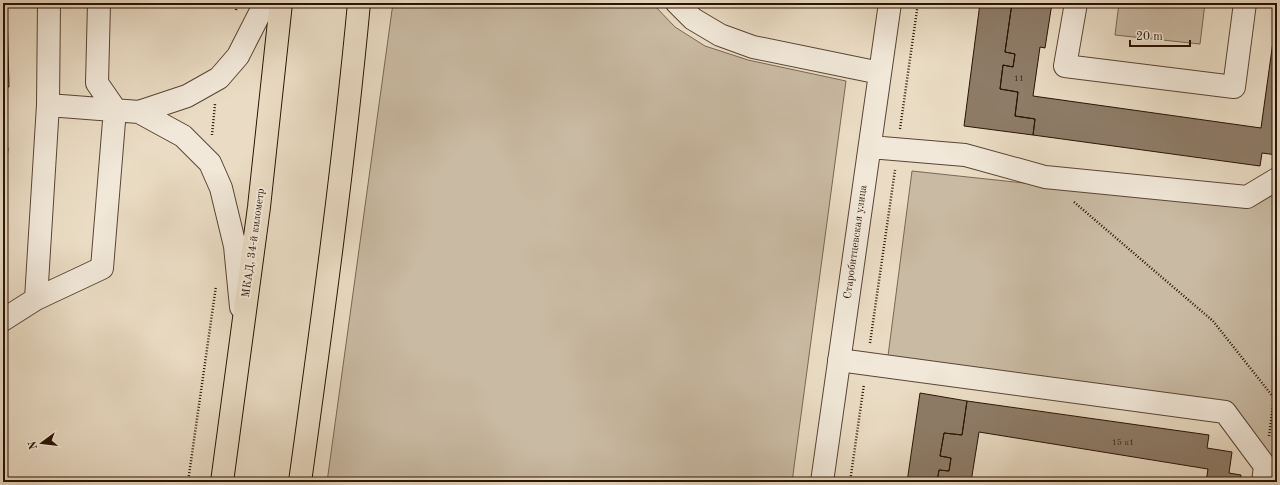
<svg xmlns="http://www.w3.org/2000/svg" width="1280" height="485" font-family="'Old Standard TT',serif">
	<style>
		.green { fill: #c9baa3; stroke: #7a6654 }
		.building { fill: #8e7c68; stroke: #2a1304 }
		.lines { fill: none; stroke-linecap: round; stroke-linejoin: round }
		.minor-casing { stroke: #5a4534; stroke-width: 24 }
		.highway-casing { stroke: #2a1304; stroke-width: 24 }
		.path { stroke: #2a1304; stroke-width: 2.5; stroke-dasharray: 1 2; stroke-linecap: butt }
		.minor { stroke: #f1e8d9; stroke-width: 22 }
		.highway { stroke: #eadcc4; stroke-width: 22 }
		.labels { text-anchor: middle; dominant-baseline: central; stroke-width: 4; stroke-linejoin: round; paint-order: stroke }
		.number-label { font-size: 9px; fill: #432d1d }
		.street-label { font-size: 11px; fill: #2a1304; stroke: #f1e8d9 }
	</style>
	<rect width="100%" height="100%" fill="#eadcc4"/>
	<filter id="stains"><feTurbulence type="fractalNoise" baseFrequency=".005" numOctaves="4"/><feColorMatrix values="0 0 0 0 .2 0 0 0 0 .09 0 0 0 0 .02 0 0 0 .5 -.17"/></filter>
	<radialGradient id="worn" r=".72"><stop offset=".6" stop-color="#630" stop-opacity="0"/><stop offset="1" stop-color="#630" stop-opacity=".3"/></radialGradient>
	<!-- green -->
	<path class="green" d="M393 3H652L675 27 705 46 748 60 846 81 792 482H327Z
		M1119 3H1205L1200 44 1115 35Z
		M912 171 1247 207 1277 189V482H1275L1277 464 1227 402 888 356Z"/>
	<!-- building -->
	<path class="building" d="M3 3H5L7 11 9 87H3Z
		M980 3H1012L1005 52 1015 54 1013 67 1003 65 1000 89 1018 92 1015 116 1035 119 1033 135 964 126Z
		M1012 3H1052L1045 48 1040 47 1033 96 1261 128 1277 13V155L1262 153 1260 166 1033 135 1035 119 1015 116 1018 92 1000 89 1003 65 1013 67 1015 54 1005 52Z
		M3 148H8L3 211Z
		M920 393 967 401 962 435 944 433 940 456 951 458 949 471 939 470 937 482H907Z
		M967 401 1209 435 1207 448 1232 452 1229 473 1241 475 1240 482H1206L1208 469 979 432 971 482H937L939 470 949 471 951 458 940 456 944 433 962 435Z"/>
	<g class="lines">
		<defs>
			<path id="minor" d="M677 3 693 19 720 35 753 47 880 73
				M1076 3 1065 66 1234 87 1245 3
				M48 105 139 112 187 96 219 78 238 56 265 3
				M139 112 183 136 210 163 221 188 235 246 241 307
				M870 147 965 155 1045 177 1247 197 1277 179
				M36 299 48 105 49 3
				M3 320 36 299 102 268 115 109 97 83 99 3
				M839 360 1225 412 1265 466 1263 482
				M822 482 890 3"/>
			<path id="highway" d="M222 482 259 207 281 3
				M300 482C322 323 344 163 359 3"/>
		</defs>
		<!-- minor casing -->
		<use href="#minor" class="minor-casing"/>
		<!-- highway casing -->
		<use href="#highway" class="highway-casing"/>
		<!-- path -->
		<path class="path" d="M236 10 237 3
			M900 129 918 3
			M212 135 215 104
			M1074 202 1213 321 1274 398
			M870 343 895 170
			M1269 436 1277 374
			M188 482 216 286
			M850 482 864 384"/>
		<!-- minor -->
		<use href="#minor" class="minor"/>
		<!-- highway -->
		<use href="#highway" class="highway"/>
	</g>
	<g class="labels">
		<!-- number labels -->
		<g class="number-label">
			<text x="1019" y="78">11</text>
			<text x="1123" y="442">15 к1</text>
		</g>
		<!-- street labels -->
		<g class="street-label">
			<text transform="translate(856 242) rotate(-82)">Старобитцевская улица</text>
			<text transform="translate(254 243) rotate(-82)">МКАД, 34-й километр</text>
		</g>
	</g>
	<!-- margin -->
	<rect width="1280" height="485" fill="none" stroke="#eadcc4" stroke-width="16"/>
	<rect x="4" y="4" width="1272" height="477" fill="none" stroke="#2a1304" stroke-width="2"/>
	<rect x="8" y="8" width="1264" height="469" fill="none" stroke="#2a1304"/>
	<!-- north arrow -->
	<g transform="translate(42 443) rotate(255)" stroke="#f1e8d9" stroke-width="3" paint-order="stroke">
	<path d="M0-3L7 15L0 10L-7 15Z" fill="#2a1304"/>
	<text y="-6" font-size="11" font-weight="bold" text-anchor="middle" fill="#2a1304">N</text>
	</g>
	<!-- scale -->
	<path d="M1130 40v6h60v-6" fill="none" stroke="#2a1304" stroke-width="2"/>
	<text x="1136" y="40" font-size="12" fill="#2a1304" stroke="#f1e8d9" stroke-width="3" paint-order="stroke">20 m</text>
	<rect width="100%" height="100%" filter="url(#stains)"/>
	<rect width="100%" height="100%" fill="url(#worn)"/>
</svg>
